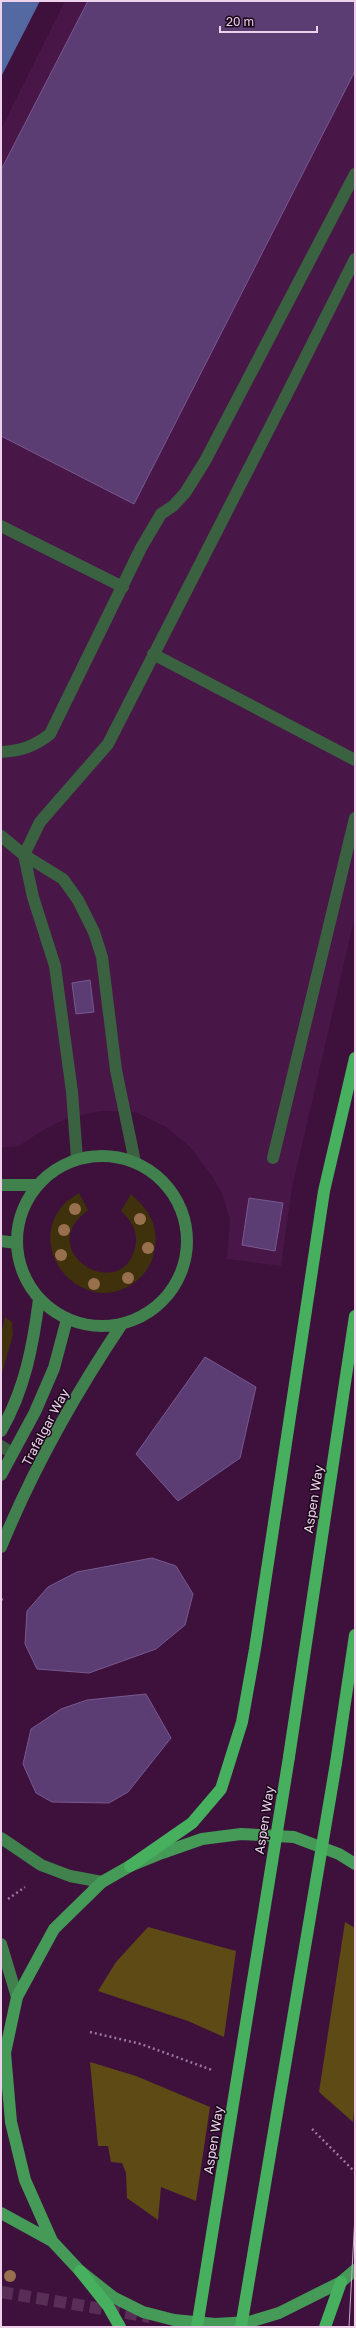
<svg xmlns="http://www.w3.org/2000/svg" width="356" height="2328" font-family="'Golos Text',sans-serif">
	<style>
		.built { fill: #481647 }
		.green { fill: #3e310b }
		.forest { fill: #5e4a14 }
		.water { fill: #5468a1 }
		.building { fill: #5b3d73; stroke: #775990 }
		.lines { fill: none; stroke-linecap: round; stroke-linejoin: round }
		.highway-tunnel { stroke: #582e56; stroke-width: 12; stroke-dasharray: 12 6; stroke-linecap: butt }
		.path { stroke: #997698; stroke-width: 2.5; stroke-dasharray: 2 3; stroke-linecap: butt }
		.lane { stroke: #3a6140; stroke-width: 12 }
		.street { stroke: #3a6140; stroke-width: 12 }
		.secondary { stroke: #40814d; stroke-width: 12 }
		.primary { stroke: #449a56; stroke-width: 12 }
		.highway { stroke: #46b05e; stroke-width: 12 }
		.tram { stroke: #caaac8; stroke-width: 1 }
		.highway-bridge { stroke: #46b05e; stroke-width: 12 }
		.tree { fill: #99704e }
		.labels { text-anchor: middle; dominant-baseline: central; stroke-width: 3; stroke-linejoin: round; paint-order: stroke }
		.street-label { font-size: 13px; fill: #eed2ec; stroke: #1a0719 }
	</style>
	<rect width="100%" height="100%" fill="#3d113c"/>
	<!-- built -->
	<path class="built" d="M65 1H355V916L292 1188 281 1266 227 1259 230 1220 222 1193 212 1176 189 1146 166 1127 135 1112 101 1111 68 1118 43 1130 19 1146 1 1148V129Z"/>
	<!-- green -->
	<path class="green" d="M79 1193 88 1210C32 1251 121 1305 135 1248 139 1233 132 1221 121 1211L131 1194C149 1210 160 1227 154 1252 152 1265 145 1274 135 1282 85 1320 22 1250 64 1204 68 1200 74 1196 79 1193Z
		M5 1317 12 1322 13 1335 1 1376V1334Z"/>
	<!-- forest -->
	<path class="forest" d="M345 1922 355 1928V2099L353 2122 319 2092Z
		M148 1927 236 1951 224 2037 188 2021 98 1991 116 1962Z
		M90 2062 136 2076 210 2107 196 2201 161 2187 158 2220 127 2198 126 2173 122 2163 111 2162 108 2146H98Z"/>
	<!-- water -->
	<path class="water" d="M1 1H40L1 77Z"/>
	<!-- building -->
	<path class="building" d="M88 1H355V71L134 504 1 436V170Z
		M90 980 94 1012 76 1014 72 983Z
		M249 1198 283 1203 275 1251 242 1245Z
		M205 1357 256 1387 240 1458 178 1501 136 1454Z
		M152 1558 176 1566 193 1594 185 1625 156 1649 89 1673 37 1669 25 1644 27 1611 48 1587 77 1572Z
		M146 1694 171 1738 128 1792 109 1803 52 1802 36 1793 23 1764 31 1729 61 1709 87 1700Z"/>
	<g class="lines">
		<!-- highway-tunnel -->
		<path class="highway-tunnel" d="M1 2292 150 2317"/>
		<!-- path -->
		<path class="path" d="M1 1599 5 1601
			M8 1899 25 1887
			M90 2032 141 2044 212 2070
			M312 2129 355 2172"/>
		<!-- lane -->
		<path class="lane" d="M292 384 355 259
			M1 526 123 587
			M153 654 355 760
			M1 752C21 751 35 746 50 734L141 548 161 514 173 506 185 493 205 461 355 174
			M273 1158 355 818"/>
		<!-- street -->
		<path class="street" d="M1 836 24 855 63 879 78 900 94 932 102 957 116 1070 135 1162
			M77 1159 72 1092 55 966 33 897 24 855 40 822 108 744 292 384
			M1 1446 12 1453"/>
		<!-- secondary -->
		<path class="secondary" d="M17 1241a85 85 0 1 1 170 0a85 85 0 1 1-170 0Z
			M1 1185H37
			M1 1241 16 1243
			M1 1431C25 1389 33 1346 39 1299
			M1 1475 35 1412 54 1368 67 1319
			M1 1547C33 1469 75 1394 122 1324
			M1 1838 41 1865 70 1876 102 1882
			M1 1944 17 1997"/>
		<!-- primary -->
		<path class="primary" d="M355 1864 339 1854 294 1837 241 1834 202 1839 162 1853 130 1866 102 1882 54 1929 17 1997 5 2053 11 2122 25 2180 52 2241 80 2271 113 2297 143 2312 174 2320 215 2324 249 2322 279 2313 341 2282 355 2270
			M1 2213 52 2241"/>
		<!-- highway -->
		<path class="highway" d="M289 1757 355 1316
			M336 1763 355 1635
			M130 1866 192 1823 221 1789 242 1722 255 1649 324 1191 355 1058
			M80 2271 108 2306 120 2327
			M325 2327 341 2282"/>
		<!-- tram -->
		<path class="tram" d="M349 2327 355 2215"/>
		<!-- highway-bridge -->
		<path class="highway-bridge" d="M197 2327 289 1757
			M241 2327 336 1763"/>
	</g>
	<!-- trees -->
	<g class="tree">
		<circle cx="75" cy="1209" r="6"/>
		<circle cx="140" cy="1219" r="6"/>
		<circle cx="64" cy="1230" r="6"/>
		<circle cx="148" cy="1248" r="6"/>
		<circle cx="61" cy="1255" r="6"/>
		<circle cx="128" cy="1278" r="6"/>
		<circle cx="94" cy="1284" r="6"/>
		<circle cx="10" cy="2276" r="6"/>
	</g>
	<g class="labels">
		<!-- street labels -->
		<g class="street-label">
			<text transform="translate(45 1427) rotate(-62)">Trafalgar Way</text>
			<text transform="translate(313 1499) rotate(-81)">Aspen Way</text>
			<text transform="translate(264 1820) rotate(-81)">Aspen Way</text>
			<text transform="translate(213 2140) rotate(-81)">Aspen Way</text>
		</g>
	</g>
	<!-- border -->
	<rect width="356" height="2328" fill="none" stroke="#eed2ec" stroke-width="4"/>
	<!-- scale -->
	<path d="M220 26v6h97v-6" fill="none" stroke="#eed2ec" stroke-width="2"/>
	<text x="226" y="26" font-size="12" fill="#eed2ec" stroke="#1a0719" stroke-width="3" paint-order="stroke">20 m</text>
</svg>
